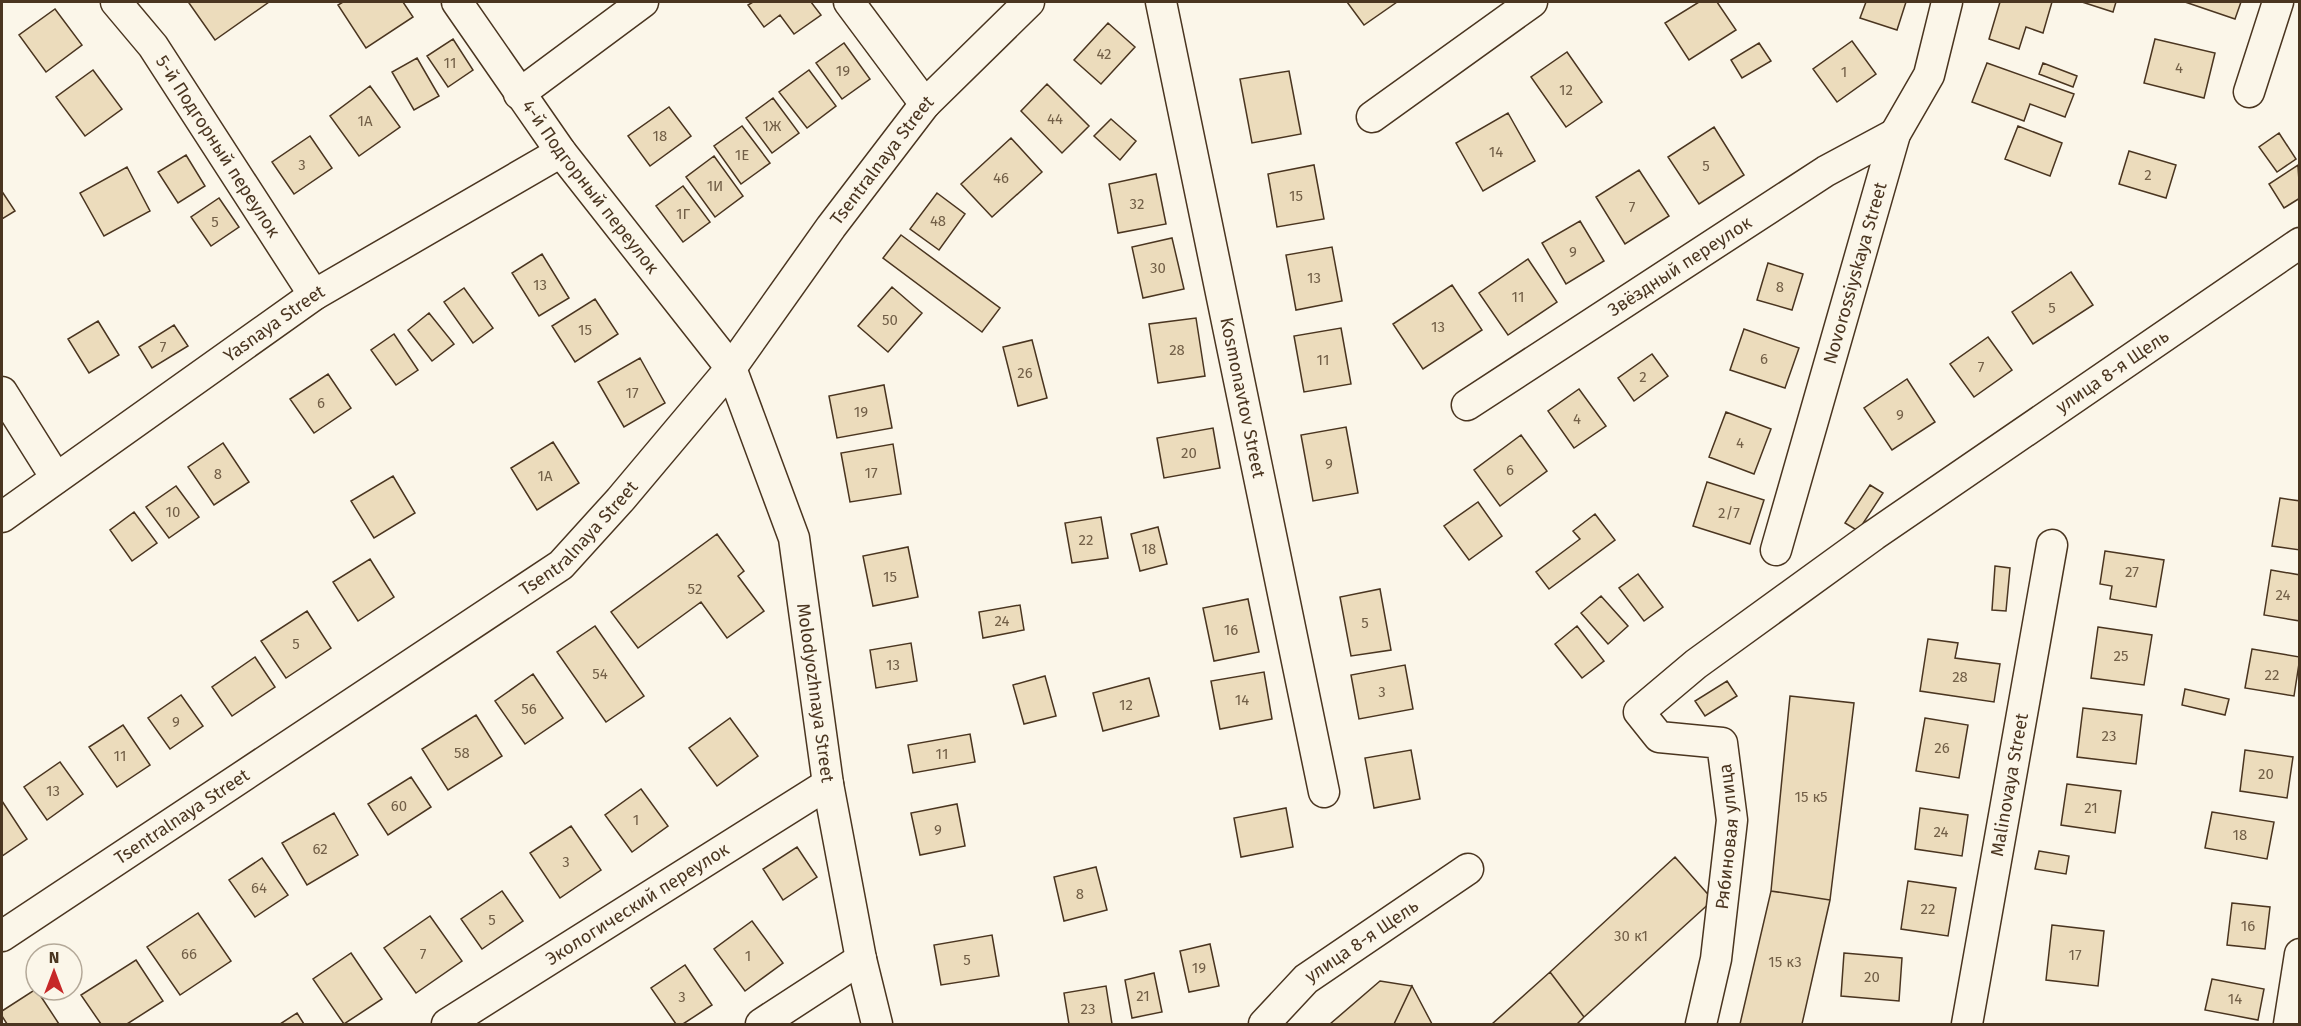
<svg xmlns="http://www.w3.org/2000/svg" width="2301" height="1026" font-family="'Fira Sans',sans-serif">
	<style>
		.building { fill: #ecdcbc; stroke: #4a3520; stroke-width: 1.5 }
		.lines { fill: none; stroke-linecap: round; stroke-linejoin: round }
		.minor-casing { stroke: #4a3520; stroke-width: 33 }
		.minor { stroke: #fbf6e9; stroke-width: 30 }
		.labels { text-anchor: middle; dominant-baseline: central; stroke-width: 4.5; stroke-linejoin: round; paint-order: stroke }
		.number-label { font-size: 15px; fill: #725f47 }
		.street-label { font-size: 18px; fill: #4a3520; stroke: #fbf6e9 }
	</style>
	<rect width="100%" height="100%" fill="#fbf6e9"/>
	<!-- building -->
	<path class="building" d="M191 2H269L215 40 189 3Z
		M343 2H403L413 17 366 48 338 5Z
		M753 2H811L821 15 794 34 780 15 764 27 748 5Z
		M1347 2H1397L1364 25Z
		M1699 2H1717L1736 30 1689 60 1665 23Z
		M1866 2H1906L1897 30 1860 18Z
		M2000 2H2052L2043 33 2026 27 2019 49 1989 39Z
		M2082 2H2116L2113 12Z
		M2185 2H2241L2235 19Z
		M55 9 82 45 46 72 19 35Z
		M1108 23 1135 47 1101 84 1074 60Z
		M453 39 473 70 448 87 427 56Z
		M2155 39 2215 53 2204 98 2144 83Z
		M1852 41 1876 74 1837 102 1813 69Z
		M844 43 870 79 842 99 816 63Z
		M1759 43 1771 61 1742 78 1731 60Z
		M1567 52 1602 102 1566 127 1531 77Z
		M417 58 439 96 414 110 392 72Z
		M1987 63 2074 94 2065 117 2030 104 2024 121 1972 102Z
		M2043 63 2077 76 2073 87 2039 74Z
		M93 70 122 109 85 136 56 97Z
		M809 70 836 106 807 128 779 92Z
		M1289 71 1301 134 1252 143 1240 79Z
		M1047 84 1089 126 1062 153 1021 111Z
		M370 86 400 127 359 156 330 116Z
		M773 98 799 133 772 153 746 118Z
		M669 107 691 136 650 166 628 136Z
		M1508 113 1535 161 1483 191 1456 143Z
		M1111 119 1136 141 1120 160 1094 136Z
		M742 126 770 163 741 184 714 146Z
		M2018 126 2062 143 2050 176 2005 159Z
		M1714 127 1744 175 1699 204 1668 157Z
		M2279 133 2296 159 2277 172 2259 147Z
		M310 136 332 168 294 194 272 162Z
		M1011 138 1042 172 992 217 961 184Z
		M2129 151 2176 165 2166 198 2119 184Z
		M186 155 205 186 178 203 158 172Z
		M714 156 743 196 715 217 686 177Z
		M1314 165 1324 219 1277 227 1268 174Z
		M2298 165 2300 198 2284 208 2269 184Z
		M127 167 150 211 104 236 80 193Z
		M1639 170 1669 216 1625 244 1596 197Z
		M1156 174 1166 224 1118 233 1109 184Z
		M683 186 710 222 683 242 656 206Z
		M3 193 15 211 2 219V194Z
		M937 193 965 214 939 250 910 229Z
		M219 198 239 227 211 246 191 217Z
		M1580 221 1604 261 1566 284 1542 243Z
		M901 235 1000 308 982 332 883 258Z
		M1172 238 1184 289 1143 298 1132 247Z
		M1332 247 1342 301 1296 310 1286 255Z
		M542 254 569 298 539 316 512 273Z
		M1528 259 1557 302 1508 335 1479 293Z
		M1768 263 1803 274 1792 310 1757 300Z
		M2071 272 2093 305 2033 344 2012 312Z
		M1452 285 1482 330 1423 369 1393 324Z
		M892 287 922 313 888 352 858 326Z
		M464 288 493 328 473 343 444 302Z
		M595 299 618 334 575 362 552 326Z
		M429 313 454 344 432 361 408 330Z
		M1196 318 1205 376 1158 383 1149 324Z
		M98 321 119 355 89 373 68 339Z
		M174 325 188 346 152 368 139 347Z
		M1341 328 1351 384 1304 392 1294 336Z
		M1744 329 1799 348 1785 388 1730 370Z
		M394 334 418 370 396 385 371 350Z
		M1988 337 2012 370 1974 397 1950 364Z
		M1032 340 1047 398 1018 406 1003 347Z
		M1652 354 1668 376 1634 401 1618 378Z
		M640 358 665 403 624 427 598 382Z
		M328 374 351 408 314 433 290 399Z
		M1907 379 1935 422 1892 450 1864 408Z
		M884 385 892 428 837 438 829 396Z
		M1579 389 1606 426 1574 448 1548 411Z
		M1726 412 1771 429 1754 474 1709 457Z
		M1346 427 1358 493 1313 501 1301 435Z
		M1213 428 1220 468 1164 478 1157 438Z
		M1521 435 1547 471 1500 506 1474 470Z
		M553 442 579 483 537 510 511 468Z
		M223 443 249 482 214 505 188 467Z
		M893 444 901 494 850 502 841 453Z
		M393 476 415 513 374 538 351 501Z
		M1707 482 1764 500 1750 544 1693 526Z
		M1870 485 1883 493 1858 531 1845 523Z
		M176 486 199 517 169 538 146 507Z
		M2280 498 2300 501V550L2272 546Z
		M1478 502 1502 536 1469 560 1444 526Z
		M134 512 157 543 132 561 110 530Z
		M1595 514 1615 540 1549 589 1536 572 1580 539 1573 531Z
		M1101 517 1108 558 1072 563 1065 523Z
		M1158 527 1167 564 1140 571 1131 534Z
		M717 534 744 571 738 576 764 611 727 638 701 602 638 648 611 612Z
		M908 547 918 597 873 606 863 556Z
		M2105 551 2164 560 2156 607 2110 599 2112 586 2100 584Z
		M370 559 394 597 358 621 333 582Z
		M1995 566 2010 568 2006 611 1992 610Z
		M2271 570 2300 575V621L2264 615Z
		M1638 574 1663 607 1644 621 1619 588Z
		M1380 589 1391 650 1351 656 1340 597Z
		M1601 596 1628 626 1608 644 1581 613Z
		M1248 599 1259 652 1214 661 1203 608Z
		M1020 605 1024 630 983 638 979 612Z
		M307 611 331 648 286 678 261 641Z
		M595 626 644 696 606 722 557 652Z
		M1577 626 1604 661 1582 678 1555 644Z
		M2098 627 2152 635 2144 685 2091 678Z
		M1928 639 1958 643 1955 658 2000 664 1994 702 1920 691Z
		M911 643 917 681 876 688 870 650Z
		M2252 649 2300 657 2294 696 2245 688Z
		M255 657 275 687 232 716 212 687Z
		M1405 665 1413 709 1359 719 1351 675Z
		M1264 672 1272 719 1220 729 1211 681Z
		M533 674 563 718 525 744 495 701Z
		M1045 676 1056 716 1024 724 1013 685Z
		M1149 678 1159 716 1103 731 1093 693Z
		M1727 681 1737 696 1705 716 1695 701Z
		M2185 689 2229 699 2225 715 2182 705Z
		M181 695 203 726 170 749 148 718Z
		M1790 696 1854 703 1830 900 1771 891Z
		M2083 708 2142 715 2136 764 2077 757Z
		M476 715 502 756 448 790 422 749Z
		M730 718 758 756 717 786 689 748Z
		M1925 718 1968 725 1959 778 1916 771Z
		M123 725 150 765 117 787 89 747Z
		M970 734 975 762 913 773 908 745Z
		M1411 750 1420 799 1374 808 1365 758Z
		M2245 750 2293 757 2287 798 2240 791Z
		M60 762 83 794 47 820 24 787Z
		M411 777 431 807 388 835 368 804Z
		M2067 784 2121 791 2115 833 2061 825Z
		M641 789 668 826 632 852 605 815Z
		M2 801 27 839 2 856Z
		M957 804 965 846 920 855 911 813Z
		M1286 808 1293 847 1241 857 1234 818Z
		M1920 808 1968 815 1962 856 1915 849Z
		M2212 812 2274 822 2267 859 2205 848Z
		M334 813 358 855 307 885 282 843Z
		M571 826 601 870 560 898 530 853Z
		M797 847 817 877 783 900 763 869Z
		M2039 851 2069 856 2066 874 2035 869Z
		M1675 857 1713 900 1584 1017 1550 972Z
		M262 858 288 895 255 917 229 880Z
		M1096 867 1107 910 1064 921 1054 877Z
		M1908 881 1956 888 1948 936 1901 929Z
		M502 891 523 921 482 949 461 919Z
		M1771 891 1830 900 1802 1024H1740Z
		M2232 903 2270 907 2265 949 2227 945Z
		M198 913 231 961 180 995 147 947Z
		M430 916 462 961 416 993 384 948Z
		M752 921 783 963 745 991 714 949Z
		M2052 925 2104 931 2098 986 2046 980Z
		M992 935 999 976 941 985 934 945Z
		M1210 944 1219 986 1189 992 1180 951Z
		M351 953 382 999 344 1024 313 979Z
		M1844 953 1902 958 1899 1001 1841 996Z
		M136 960 163 1001 127 1024H101L81 995Z
		M685 965 712 1005 683 1024H676L651 988Z
		M1550 972 1584 1017 1577 1024H1492Z
		M1154 973 1162 1012 1132 1018 1125 980Z
		M2212 979 2264 989 2258 1020 2205 1010Z
		M1380 981 1412 986 1394 1024H1330Z
		M1106 986 1112 1024H1069L1064 993Z
		M1412 986 1432 1024H1394Z
		M36 989 59 1024H7L2 1016V1011Z
		M297 1013 304 1024H280Z"/>
	<g class="lines">
		<defs>
			<g id="minor">
				<path id="s1" d="M116 2 153 46 314 295"/>
				<path id="s2" d="M457 2 561 152 731 368 794 538 828 784 861 959 877 1024"/>
				<path d="M849 2 925 104"/>
				<path id="s3" d="M1161 2 1324 792"/>
				<path d="M2249 92 2278 2"/>
				<path d="M519 94 643 2"/>
				<path d="M1372 117 1532 2"/>
				<path d="M2 392 56 478"/>
				<path id="s4" d="M1467 405 1826 171 1895 134"/>
				<path id="s5" d="M2 517 314 295 561 152"/>
				<path id="s6" d="M1776 550 1895 134 1929 75 1947 2"/>
				<path id="s7" d="M2 936 561 565 620 500 731 368 831 227 925 104 1029 2"/>
				<path id="s8" d="M447 1024 828 784"/>
				<path d="M761 1024 861 959"/>
				<path id="s9" d="M1264 1024 1306 979 1468 869"/>
				<path id="s10" d="M1701 1024 1716 959 1732 820 1722 743 1659 737 1639 712 1696 664 1874 535 2300 243"/>
				<path id="s11" d="M1967 1024 2052 545"/>
				<path d="M2289 1024 2300 954"/>
			</g>
		</defs>
		<!-- minor casing -->
		<use href="#minor" class="minor-casing"/>
		<!-- minor -->
		<use href="#minor" class="minor"/>
	</g>
	<g class="labels">
		<!-- number labels -->
		<g class="number-label">
			<text x="1104" y="54">42</text>
			<text x="450" y="63">11</text>
			<text x="2179" y="68">4</text>
			<text x="843" y="71">19</text>
			<text x="1844" y="72">1</text>
			<text x="1566" y="90">12</text>
			<text x="1055" y="119">44</text>
			<text x="365" y="121">1А</text>
			<text x="772" y="126">1Ж</text>
			<text x="660" y="136">18</text>
			<text x="1496" y="152">14</text>
			<text x="742" y="155">1Е</text>
			<text x="302" y="165">3</text>
			<text x="1706" y="166">5</text>
			<text x="2148" y="175">2</text>
			<text x="1001" y="178">46</text>
			<text x="715" y="186">1И</text>
			<text x="1296" y="196">15</text>
			<text x="1137" y="204">32</text>
			<text x="1632" y="207">7</text>
			<text x="683" y="214">1Г</text>
			<text x="938" y="221">48</text>
			<text x="215" y="222">5</text>
			<text x="1573" y="252">9</text>
			<text x="1158" y="268">30</text>
			<text x="1314" y="278">13</text>
			<text x="540" y="285">13</text>
			<text x="1780" y="287">8</text>
			<text x="1518" y="297">11</text>
			<text x="2052" y="308">5</text>
			<text x="890" y="320">50</text>
			<text x="1438" y="327">13</text>
			<text x="585" y="330">15</text>
			<text x="163" y="347">7</text>
			<text x="1177" y="350">28</text>
			<text x="1764" y="359">6</text>
			<text x="1323" y="360">11</text>
			<text x="1981" y="367">7</text>
			<text x="1025" y="373">26</text>
			<text x="1643" y="377">2</text>
			<text x="632" y="393">17</text>
			<text x="321" y="403">6</text>
			<text x="861" y="412">19</text>
			<text x="1900" y="415">9</text>
			<text x="1577" y="419">4</text>
			<text x="1740" y="443">4</text>
			<text x="1189" y="453">20</text>
			<text x="1329" y="464">9</text>
			<text x="1510" y="470">6</text>
			<text x="871" y="473">17</text>
			<text x="218" y="474">8</text>
			<text x="545" y="476">1А</text>
			<text x="173" y="512">10</text>
			<text x="1729" y="513">2/7</text>
			<text x="1086" y="540">22</text>
			<text x="1149" y="549">18</text>
			<text x="2132" y="572">27</text>
			<text x="890" y="577">15</text>
			<text x="695" y="589">52</text>
			<text x="2283" y="595">24</text>
			<text x="1002" y="621">24</text>
			<text x="1365" y="623">5</text>
			<text x="1231" y="630">16</text>
			<text x="296" y="644">5</text>
			<text x="2121" y="656">25</text>
			<text x="893" y="665">13</text>
			<text x="600" y="674">54</text>
			<text x="2272" y="675">22</text>
			<text x="1960" y="677">28</text>
			<text x="1382" y="692">3</text>
			<text x="1242" y="700">14</text>
			<text x="1126" y="705">12</text>
			<text x="529" y="709">56</text>
			<text x="176" y="722">9</text>
			<text x="2109" y="736">23</text>
			<text x="1942" y="748">26</text>
			<text x="462" y="753">58</text>
			<text x="942" y="754">11</text>
			<text x="120" y="756">11</text>
			<text x="2266" y="774">20</text>
			<text x="53" y="791">13</text>
			<text x="1811" y="797">15 к5</text>
			<text x="399" y="806">60</text>
			<text x="2091" y="808">21</text>
			<text x="636" y="820">1</text>
			<text x="938" y="830">9</text>
			<text x="1941" y="832">24</text>
			<text x="2240" y="835">18</text>
			<text x="320" y="849">62</text>
			<text x="566" y="862">3</text>
			<text x="259" y="888">64</text>
			<text x="1080" y="894">8</text>
			<text x="1928" y="909">22</text>
			<text x="492" y="920">5</text>
			<text x="2248" y="926">16</text>
			<text x="1631" y="936">30 к1</text>
			<text x="189" y="954">66</text>
			<text x="423" y="954">7</text>
			<text x="2075" y="955">17</text>
			<text x="748" y="956">1</text>
			<text x="967" y="960">5</text>
			<text x="1785" y="962">15 к3</text>
			<text x="1199" y="968">19</text>
			<text x="1872" y="977">20</text>
			<text x="1143" y="996">21</text>
			<text x="682" y="997">3</text>
			<text x="2235" y="999">14</text>
			<text x="1088" y="1009">23</text>
		</g>
		<!-- street labels -->
		<g class="street-label">
			<text stroke="none"><textPath href="#s1" startOffset="177">5-й Подгорный переулок</textPath></text>
			<text stroke="none"><textPath href="#s7" startOffset="1188">Tsentralnaya Street</textPath></text>
			<text stroke="none"><textPath href="#s2" startOffset="228">4-й Подгорный переулок</textPath></text>
			<text stroke="none"><textPath href="#s4" startOffset="254">Звёздный переулок</textPath></text>
			<text stroke="none"><textPath href="#s6" startOffset="288">Novorossiyskaya Street</textPath></text>
			<text stroke="none"><textPath href="#s5" startOffset="334">Yasnaya Street</textPath></text>
			<text stroke="none"><textPath href="#s10" startOffset="963">улица 8-я Щель</textPath></text>
			<text stroke="none"><textPath href="#s3" startOffset="404">Kosmonavtov Street</textPath></text>
			<text stroke="none"><textPath href="#s7" startOffset="702">Tsentralnaya Street</textPath></text>
			<text stroke="none"><textPath href="#s2" startOffset="795">Molodyozhnaya Street</textPath></text>
			<text stroke="none"><textPath href="#s11" startOffset="243">Malinovaya Street</textPath></text>
			<text stroke="none"><textPath href="#s7" startOffset="216">Tsentralnaya Street</textPath></text>
			<text stroke="none"><textPath href="#s10" startOffset="190">Рябиновая улица</textPath></text>
			<text stroke="none"><textPath href="#s8" startOffset="225">Экологический переулок</textPath></text>
			<text stroke="none"><textPath href="#s9" startOffset="129">улица 8-я Щель</textPath></text>
		</g>
	</g>
	<!-- border -->
	<rect width="2301" height="1026" fill="none" stroke="#4a3520" stroke-width="6"/>
	<!-- north arrow -->
	<g transform="translate(54 972)"><circle r="28" fill="#fbf6e9" stroke="#b4a999" stroke-width="1.5"/>
	<path d="M0-4.5L10 22L0 15L-10 22Z" fill="#c62828"/>
	<text y="-9" font-size="16" font-weight="bold" text-anchor="middle" fill="#4a3520">N</text>
	</g>
</svg>
